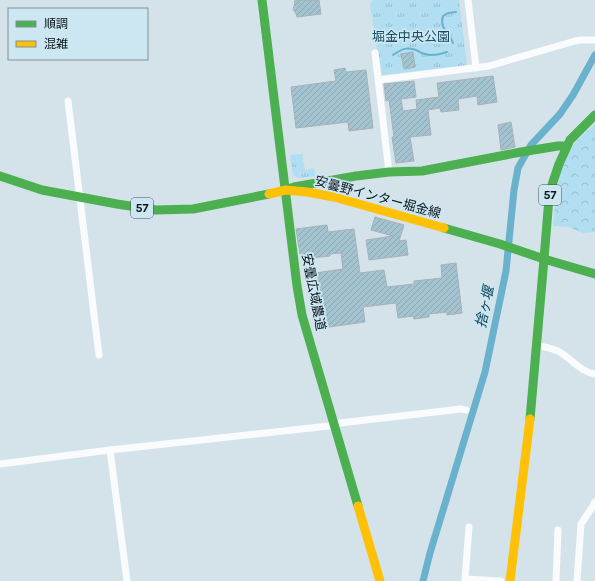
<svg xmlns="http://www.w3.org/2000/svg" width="595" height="581" font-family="Karla,'Noto Sans JP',sans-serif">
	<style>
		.grass { fill: url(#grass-tufts) }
		.forest { fill: url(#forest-crowns) }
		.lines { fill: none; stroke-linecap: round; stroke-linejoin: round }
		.stream { stroke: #69b1cc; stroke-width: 2 }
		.canal { stroke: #69b1cc; stroke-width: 7 }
		.building { fill: url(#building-hatch); stroke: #a7b2b8 }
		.street { stroke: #f9fbfc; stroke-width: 7 }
		.fast { stroke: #4caf50; stroke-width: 9 }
		.slow { stroke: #ffc107; stroke-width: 9 }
		.labels { text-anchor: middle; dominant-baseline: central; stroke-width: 3.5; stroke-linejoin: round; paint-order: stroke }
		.shield { fill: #cce6f2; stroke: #455359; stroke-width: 1 }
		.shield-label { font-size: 12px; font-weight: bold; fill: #0b1418 }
		.park-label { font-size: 13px; fill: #194e61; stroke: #cce6f2 }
		.street-label { font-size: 13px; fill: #0b1418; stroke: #cce6f2 }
		.water-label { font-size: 14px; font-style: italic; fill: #0f4659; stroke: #cce6f2 }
	</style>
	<defs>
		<pattern id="grass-tufts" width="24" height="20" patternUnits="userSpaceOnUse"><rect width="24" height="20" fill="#b1def1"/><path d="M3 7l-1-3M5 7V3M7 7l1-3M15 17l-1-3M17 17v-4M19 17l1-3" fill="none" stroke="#97bece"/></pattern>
		<pattern id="forest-crowns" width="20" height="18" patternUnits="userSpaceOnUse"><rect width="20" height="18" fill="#b1def1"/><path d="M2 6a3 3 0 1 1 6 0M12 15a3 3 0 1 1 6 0" fill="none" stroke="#97bece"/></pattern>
		<pattern id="building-hatch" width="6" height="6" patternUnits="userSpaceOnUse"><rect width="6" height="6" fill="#a4c3d0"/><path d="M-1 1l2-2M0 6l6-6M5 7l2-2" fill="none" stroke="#8ca7b2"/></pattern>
	</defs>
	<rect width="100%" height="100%" fill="#d4e2ea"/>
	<!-- grass -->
	<path class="grass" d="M374 0H459L467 65 383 75 382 74 379 57 378 55 370 4Z
		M302 154 305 170 314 168 315 176 299 178 293 175 290 155Z"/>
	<!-- forest -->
	<path class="forest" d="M595 124V232L583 233 569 227 553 226C556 200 557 171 571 148 576 140 588 131 595 124Z"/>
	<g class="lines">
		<!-- stream -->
		<path class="stream" d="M453 43C449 32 439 29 443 16L448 13 456 12
			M393 55C400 50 407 46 416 50 419 51 422 54 425 54 431 56 441 54 447 52"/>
		<!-- canal -->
		<path class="canal" d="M423 581 430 553 485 372 506 271 514 190 518 168 531 145 560 114 573 95 595 55"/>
	</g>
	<!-- building -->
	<path class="building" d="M296 0H319L321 14 297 17 296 14 293 9 295 3 294 1H296Z
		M413 52 415 67 404 69 401 54Z
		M345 68 346 72 366 70 373 128 349 131 348 122 296 128 291 87 336 81 334 70Z
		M493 76 497 102 478 105 477 96 458 99 459 110 441 112 440 108 428 110 431 135 410 137 414 161 396 163 392 137H394L389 100 386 101 384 84 414 81 416 97 401 99 403 111 417 109 416 100 439 97 437 83Z
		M511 122 515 147 501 150 498 125Z
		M375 217 404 225 399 241 406 240 408 255 369 260 366 240 393 236 371 230Z
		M327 225 328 232 354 229 360 273 384 270 387 287 414 284V281L442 278 441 265 456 263 462 313 447 315V312L429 314V317L414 319 413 316 398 318 396 303 363 307 365 322 322 328 315 273 343 269 341 253 330 254V256L302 259 301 253 300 254 296 229Z"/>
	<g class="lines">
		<!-- street -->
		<path class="street" d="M468 0 476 68
			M375 53 389 172
			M378 80 489 66 575 41 581 40H595
			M68 101 99 355
			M536 345C543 347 551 348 558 351 571 358 580 372 595 374
			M110 450 127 581
			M0 464 110 450 329 426 340 423 461 409 466 410
			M469 527 465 579 501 581
			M556 581 558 530
			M577 581 581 524 591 509 595 502"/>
		<!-- fast -->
		<path class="fast" d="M262 0 297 286 302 315 358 506
			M0 176 42 190 117 204 156 210 193 209 269 194
			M286 190 294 187 356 176 389 172 422 171 521 152 558 146H566
			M444 228 500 244 544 259 549 198 552 185 559 164 570 140 595 115
			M530 419 544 259 595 274"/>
		<!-- slow -->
		<path class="slow" d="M269 194 286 190 307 192 334 197 444 228
			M358 506 380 581
			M510 581 530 419"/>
	</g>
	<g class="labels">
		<!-- shield labels -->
		<g class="shield">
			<rect x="539" y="185" width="22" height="20" rx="3"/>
			<rect x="131" y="198" width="22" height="20" rx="3"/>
		</g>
		<g class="shield-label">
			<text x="550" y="195">57</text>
			<text x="142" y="208">57</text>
		</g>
		<!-- park labels -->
		<g class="park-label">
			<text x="411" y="36">堀金中央公園</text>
		</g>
		<!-- street labels -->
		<g class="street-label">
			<text transform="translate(378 197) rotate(15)">安曇野インター堀金線</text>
			<text transform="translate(314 292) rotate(79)">安曇広域農道</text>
		</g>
		<!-- water labels -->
		<g class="water-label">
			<text transform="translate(485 307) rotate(-78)">捨ヶ堰</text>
		</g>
	</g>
	<!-- legend -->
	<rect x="8" y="8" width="140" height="52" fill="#cce6f2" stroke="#7f929b"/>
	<rect x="16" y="21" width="20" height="6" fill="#4caf50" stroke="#7f929b"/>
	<text x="44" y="28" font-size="12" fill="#0b1418">順調</text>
	<rect x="16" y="41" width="20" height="6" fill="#ffc107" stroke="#7f929b"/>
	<text x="44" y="48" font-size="12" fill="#0b1418">混雑</text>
</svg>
